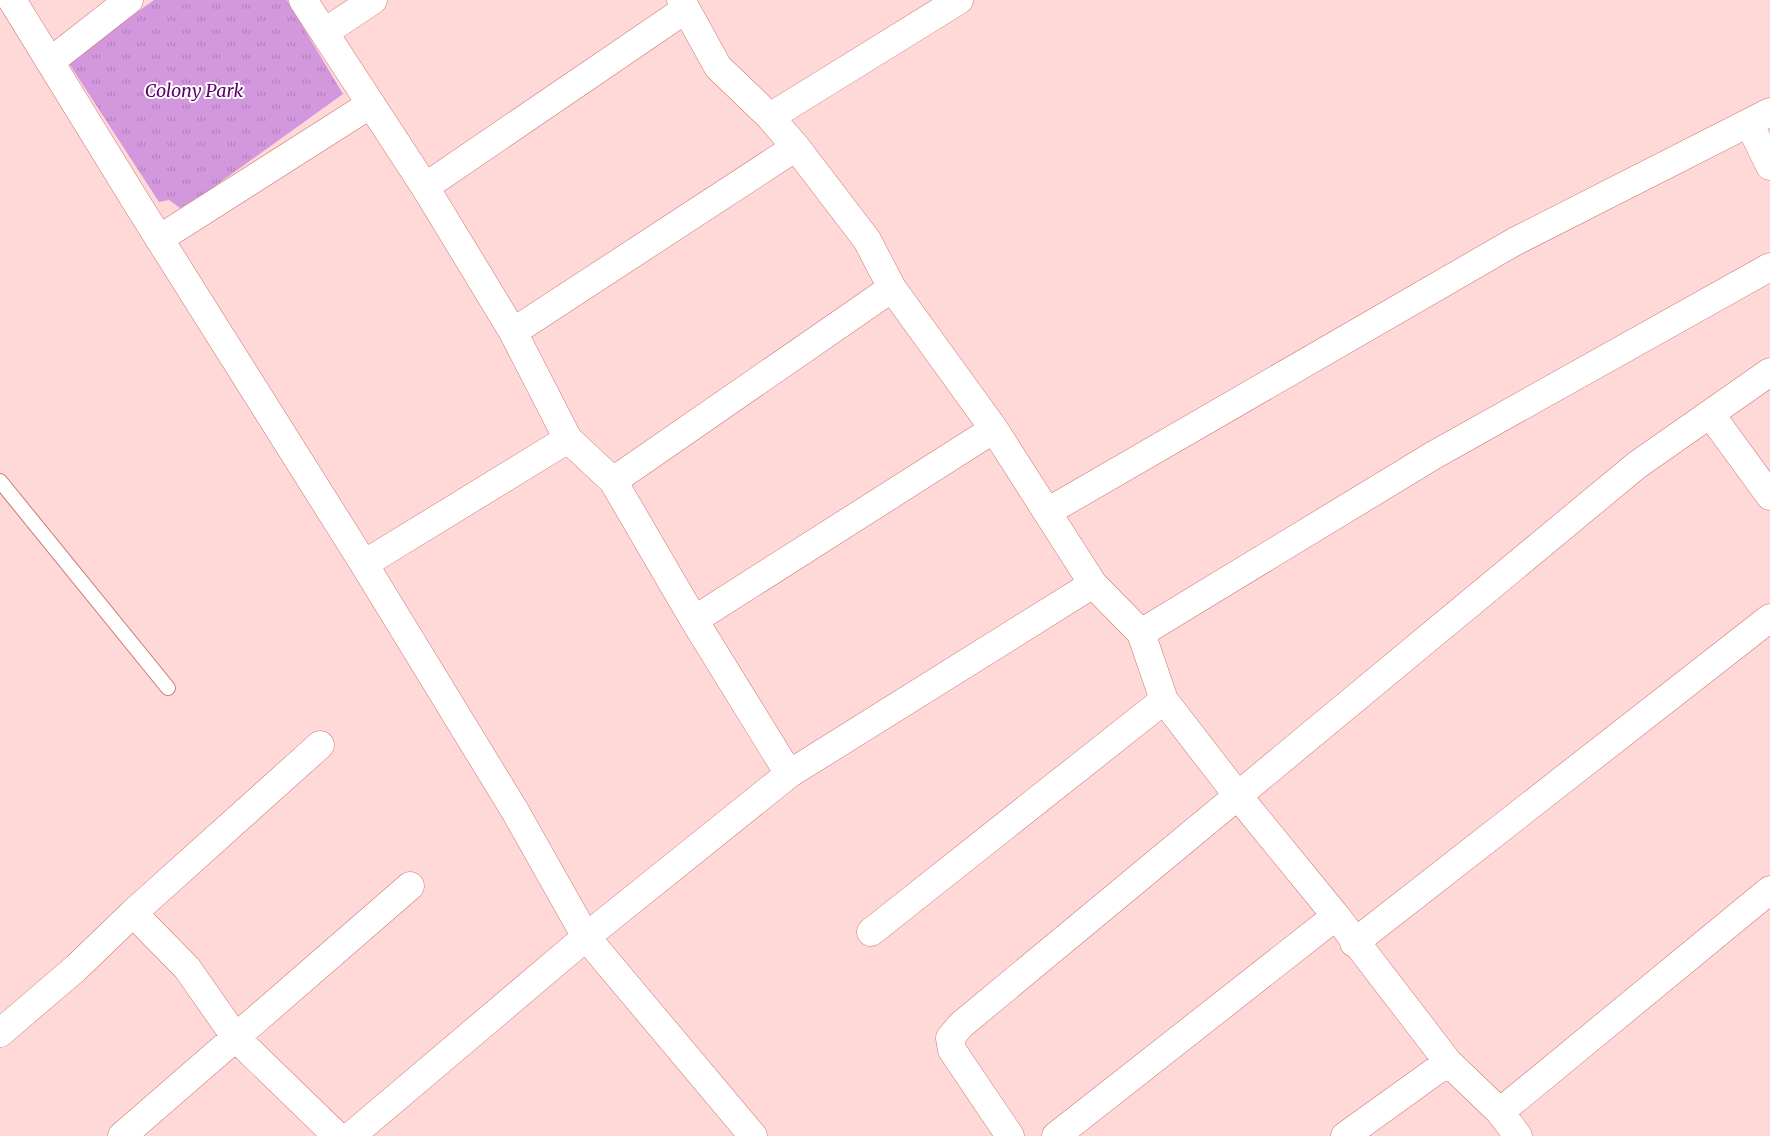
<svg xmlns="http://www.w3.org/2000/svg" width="1770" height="1136" font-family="Merriweather,serif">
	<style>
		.grass { fill: url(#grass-tufts) }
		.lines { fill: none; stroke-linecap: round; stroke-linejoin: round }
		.service-casing { stroke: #cb7776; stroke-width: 16 }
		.minor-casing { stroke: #cb7776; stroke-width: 29 }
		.service { stroke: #fff; stroke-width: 14 }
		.minor { stroke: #fff; stroke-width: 28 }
		.labels { text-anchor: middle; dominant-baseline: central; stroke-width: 4; stroke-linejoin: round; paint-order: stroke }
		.park-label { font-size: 18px; font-style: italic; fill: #5e006d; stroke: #fff }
	</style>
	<defs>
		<pattern id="grass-tufts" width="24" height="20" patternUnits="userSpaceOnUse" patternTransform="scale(1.25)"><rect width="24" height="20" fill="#d297dd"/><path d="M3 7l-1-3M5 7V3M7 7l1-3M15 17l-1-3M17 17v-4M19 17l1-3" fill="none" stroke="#b481bc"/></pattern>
	</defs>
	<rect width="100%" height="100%" fill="#ffd9d7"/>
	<!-- grass -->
	<path class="grass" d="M154 0H287L343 94 208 191 180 208 169 200 159 202 68 62Z"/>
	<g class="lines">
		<defs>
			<path id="service" d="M0 481 168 688"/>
			<path id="minor" d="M12 0 138 205 364 564 515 811 586 937 753 1136
				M303 0 425 187 513 332 568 439 613 481 694 620 789 774
				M681 0 718 67 770 117 796 147 867 240 892 288 994 429 1093 584
				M325 32 373 0
				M51 61 129 0
				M770 117 959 0
				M1749 123 1770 166
				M425 187 686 9
				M159 239 371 104
				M513 332 796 147
				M1711 415 1770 496
				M613 481 892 288
				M1047 512 1514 242 1770 112
				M364 564 568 439
				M694 620 994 429
				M1141 633 1434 455 1770 267
				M133 913 320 745
				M871 932 1164 700
				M1354 943 1770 618
				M0 1033 76 968 133 913 187 968 236 1038 337 1136
				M1500 1112 1770 890
				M122 1136 410 886
				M351 1136 586 937 789 774 1093 584 1141 633 1164 700 1238 796 1336 916 1448 1062 1500 1112 1518 1136
				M1010 1136 952 1050 950 1038 961 1025 1637 465 1770 372
				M1056 1136 1336 916
				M1345 1136 1448 1062"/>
		</defs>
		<!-- service casing -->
		<use href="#service" class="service-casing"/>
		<!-- minor casing -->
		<use href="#minor" class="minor-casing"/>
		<!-- service -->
		<use href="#service" class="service"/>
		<!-- minor -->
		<use href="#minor" class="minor"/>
	</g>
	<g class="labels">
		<!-- park labels -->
		<g class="park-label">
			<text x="194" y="90">Colony Park</text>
		</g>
	</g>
</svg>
